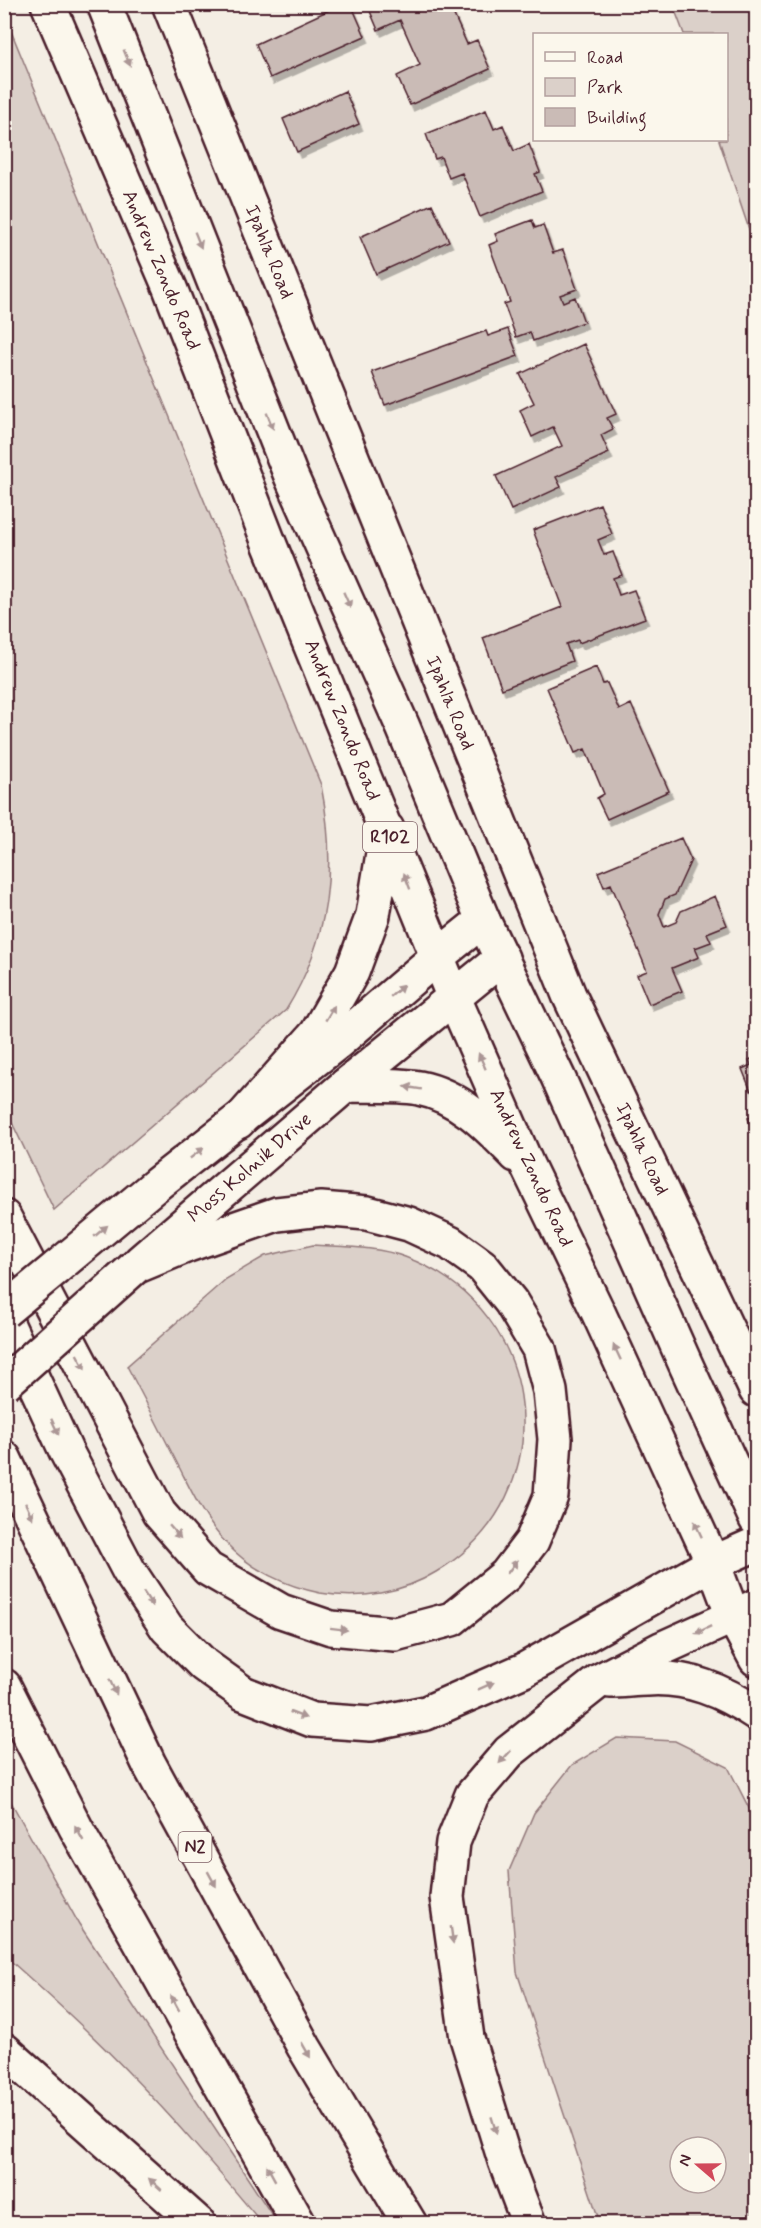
<svg xmlns="http://www.w3.org/2000/svg" width="761" height="2228" font-family="Mynerve,sans-serif">
	<style>
		.green { fill: #dbd0c9; stroke: #92787a; stroke-width: 1.5; fill-rule: evenodd }
		.building { fill: #cabbb6; stroke: #4a1f2b; stroke-width: 1.5; filter: url(#shadow) }
		.lines { fill: none; stroke-linecap: round; stroke-linejoin: round }
		.minor-casing { stroke: #4a1f2b; stroke-width: 38 }
		.secondary-casing { stroke: #4a1f2b; stroke-width: 38 }
		.primary-casing { stroke: #4a1f2b; stroke-width: 38 }
		.motorway-casing { stroke: #4a1f2b; stroke-width: 38 }
		.minor { stroke: #fbf7ec; stroke-width: 33 }
		.secondary { stroke: #fbf7ec; stroke-width: 33 }
		.primary { stroke: #fbf7ec; stroke-width: 33 }
		.motorway { stroke: #fbf7ec; stroke-width: 33 }
		.secondary-bridge-casing { stroke: #4a1f2b; stroke-width: 38; stroke-linecap: butt }
		.secondary-bridge { stroke: #fbf7ec; stroke-width: 33 }
		.oneway { fill: #ab9695 }
		.labels { text-anchor: middle; dominant-baseline: central; stroke-width: 4.5; stroke-linejoin: round; paint-order: stroke }
		.shield { fill: #fbf7ec; stroke: #7f6065; stroke-width: 1.5 }
		.shield-label { font-size: 18px; font-weight: bold; fill: #4a1f2b }
		.street-label { font-size: 20px; fill: #4a1f2b; stroke: #fbf7ec }
	</style>
	<defs>
		<filter id="shadow"><feDropShadow dx="3.5" dy="6" stdDeviation="0" flood-color="#0004"/></filter>
	</defs>
	<rect width="100%" height="100%" fill="#f4eee4"/>
	<filter id="ink" filterUnits="userSpaceOnUse"><feTurbulence type="fractalNoise" baseFrequency=".0167" numOctaves="2"/><feDisplacementMap in="SourceGraphic" scale="12" xChannelSelector="R" yChannelSelector="G"/><feConvolveMatrix kernelMatrix="1 2 1 2 8 2 1 2 1" color-interpolation-filters="sRGB"/></filter>
	<g filter="url(#ink)">
		<!-- green -->
		<path class="green" d="M673 5H756V250L719 140H726V34H684Z
			M4 14 321 785C337 866 330 939 286 1010L54 1210 4 1106Z
			M313 1245C342 1247 377 1246 405 1257 546 1309 566 1495 436 1572 402 1593 360 1600 320 1593 286 1586 251 1570 227 1544 204 1520 191 1490 176 1461 160 1429 144 1398 127 1366L226 1279 265 1256Z
			M617 1738 675 1741 728 1767 756 1822V2223H600L517 1972 509 1871 534 1813 572 1765ZM680 2147H716V2183H680Z
			M5 1791 79 1924 272 2215 261 2222C219 2172 177 2122 131 2075 91 2033 48 1994 5 1956Z"/>
		<!-- building -->
		<path class="building" d="M342 4H351L365 36 270 78 256 44Z
			M367 4H449L467 44 477 40 490 69 410 105 397 76 420 65 400 20 378 30Z
			M345 91 359 124 297 152 283 119Z
			M486 110 494 129 503 125 514 151 529 144 540 172 535 174 542 191 480 217 462 173 449 178 441 157 435 159 426 134Z
			M432 204 449 241 376 274 360 237Z
			M532 220 535 228 543 225 553 253 563 250 577 289 560 295 563 302 575 297 584 322 533 341 530 332 516 337 504 304 510 302 489 245 498 241 495 234Z
			M508 329 518 356 385 405 372 372 486 331 488 336Z
			M584 344 616 414 607 418 613 429 601 435 609 453 556 477 561 487 511 510 496 476 562 446 553 427 532 437 520 410 534 403 520 374Z
			M600 504 612 534 598 540 604 555 613 552 622 575 613 578 619 595 634 590 645 618 579 643 578 640 566 644 572 661 502 689 483 638 562 607 533 530Z
			M596 667 603 684 607 683 619 710 631 704 669 791 607 819 597 798 604 794 585 749 575 753 547 688Z
			M681 838 691 860 675 895 665 899 659 914 664 927 676 922 681 911 715 896 727 925 707 933 711 942 695 948 699 957 672 968 682 991 649 1004 637 975 647 971 611 884 604 887 598 872Z
			M756 1057V1089L751 1091 742 1069 751 1065 749 1060Z
			M756 1114V1141L748 1118Z"/>
		<g class="lines">
			<defs>
				<path id="minor" d="M169 4 569 995 756 1390"/>
				<path id="secondary" d="M140 1262 346 1085 502 958
					M56 1268 157 1184 338 1042 437 957 483 920"/>
				<path id="primary" d="M48 4 170 288 269 543 454 998 528 1167 598 1312 713 1563 733 1616 756 1659
					M104 4 291 476 403 727 483 920 558 1077 685 1363 756 1519
					M346 1085C370 1086 395 1084 419 1088 460 1096 489 1127 516 1155
					M238 1122 317 1033 352 972 373 915 387 829"/>
				<path id="motorway" d="M4 1217 159 1513 208 1569 281 1611 331 1628 395 1634 452 1619 506 1575 532 1541 551 1496 555 1439 550 1391 539 1349 511 1302 482 1266 450 1243 409 1224 367 1213 321 1209 277 1214 188 1245 135 1267
					M4 1317 66 1451 129 1571 167 1628 204 1665 243 1693 312 1720 371 1724 426 1713 524 1670 713 1563 756 1544
					M4 1458 149 1764 304 2047 410 2224
					M610 1681C623 1681 635 1679 647 1679 688 1676 723 1691 756 1713
					M4 1686 76 1828 299 2224
					M4 2050 199 2224
					M529 2224 505 2161 467 2038 447 1897 453 1842 472 1795 509 1752 599 1681 663 1648 756 1606"/>
			</defs>
			<!-- minor casing -->
			<use href="#minor" class="minor-casing"/>
			<!-- secondary casing -->
			<use href="#secondary" class="secondary-casing"/>
			<!-- primary casing -->
			<use href="#primary" class="primary-casing"/>
			<!-- motorway casing -->
			<use href="#motorway" class="motorway-casing"/>
			<!-- minor -->
			<use href="#minor" class="minor"/>
			<!-- secondary -->
			<use href="#secondary" class="secondary"/>
			<!-- primary -->
			<use href="#primary" class="primary"/>
			<!-- motorway -->
			<use href="#motorway" class="motorway"/>
			<defs>
				<path id="secondary-bridge" d="M4 1311 56 1268
					M4 1384 135 1267"/>
			</defs>
			<!-- secondary-bridge casing -->
			<use href="#secondary-bridge" class="secondary-bridge-casing"/>
			<!-- secondary-bridge -->
			<use href="#secondary-bridge" class="secondary-bridge"/>
		</g>
		<!-- one-way arrows -->
		<defs><path id="oneway-solid" d="M-6-.8H1V-3.2L6.5 0L1 3.2V.8H-6Z" transform="scale(1.5)"/></defs>
		<g class="oneway">
			<use href="#oneway-solid" transform="translate(127 58) rotate(68)"/>
			<use href="#oneway-solid" transform="translate(198 240) rotate(68)"/>
			<use href="#oneway-solid" transform="translate(270 421) rotate(68)"/>
			<use href="#oneway-solid" transform="translate(347 600) rotate(66)"/>
			<use href="#oneway-solid" transform="translate(407 881) rotate(-111)"/>
			<use href="#oneway-solid" transform="translate(397 991) rotate(-41)"/>
			<use href="#oneway-solid" transform="translate(330 1013) rotate(-59)"/>
			<use href="#oneway-solid" transform="translate(482 1061) rotate(-114)"/>
			<use href="#oneway-solid" transform="translate(413 1088) rotate(-171)"/>
			<use href="#oneway-solid" transform="translate(197 1153) rotate(-38)"/>
			<use href="#oneway-solid" transform="translate(101 1231) rotate(-40)"/>
			<use href="#oneway-solid" transform="translate(617 1352) rotate(-115)"/>
			<use href="#oneway-solid" transform="translate(81 1362) rotate(62)"/>
			<use href="#oneway-solid" transform="translate(55 1427) rotate(65)"/>
			<use href="#oneway-solid" transform="translate(29 1511) rotate(65)"/>
			<use href="#oneway-solid" transform="translate(698 1529) rotate(-115)"/>
			<use href="#oneway-solid" transform="translate(175 1532) rotate(49)"/>
			<use href="#oneway-solid" transform="translate(512 1567) rotate(-53)"/>
			<use href="#oneway-solid" transform="translate(148 1599) rotate(57)"/>
			<use href="#oneway-solid" transform="translate(339 1629) rotate(7)"/>
			<use href="#oneway-solid" transform="translate(703 1630) rotate(155)"/>
			<use href="#oneway-solid" transform="translate(486 1686) rotate(-24)"/>
			<use href="#oneway-solid" transform="translate(113 1687) rotate(65)"/>
			<use href="#oneway-solid" transform="translate(298 1715) rotate(21)"/>
			<use href="#oneway-solid" transform="translate(505 1757) rotate(133)"/>
			<use href="#oneway-solid" transform="translate(79 1833) rotate(-119)"/>
			<use href="#oneway-solid" transform="translate(212 1879) rotate(61)"/>
			<use href="#oneway-solid" transform="translate(452 1935) rotate(82)"/>
			<use href="#oneway-solid" transform="translate(175 2003) rotate(-119)"/>
			<use href="#oneway-solid" transform="translate(306 2050) rotate(60)"/>
			<use href="#oneway-solid" transform="translate(494 2125) rotate(73)"/>
			<use href="#oneway-solid" transform="translate(271 2173) rotate(-119)"/>
			<use href="#oneway-solid" transform="translate(155 2184) rotate(-138)"/>
		</g>
	</g>
	<g class="labels">
		<!-- shield labels -->
		<g class="shield">
			<rect x="363" y="822" width="54" height="30" rx="4.5"/>
			<rect x="178.5" y="1832" width="33" height="30" rx="4.5"/>
		</g>
		<g class="shield-label">
			<text x="390" y="837">R102</text>
			<text x="195" y="1847">N2</text>
		</g>
		<!-- street labels -->
		<g class="street-label">
			<text transform="translate(269 252) rotate(68)">Ipahla Road</text>
			<text transform="translate(161 270) rotate(67)">Andrew Zondo Road</text>
			<text transform="translate(450 703) rotate(68)">Ipahla Road</text>
			<text transform="translate(342 720) rotate(68)">Andrew Zondo Road</text>
			<text transform="translate(642 1149) rotate(65)">Ipahla Road</text>
			<text transform="translate(250 1168) rotate(-41)">Moss Kolnik Drive</text>
			<text transform="translate(531 1168) rotate(65)">Andrew Zondo Road</text>
		</g>
	</g>
	<!-- margin -->
	<rect width="761" height="2228" fill="none" stroke="#fbf7ec" stroke-width="24"/>
	<rect x="12" y="12" width="737" height="2204" fill="none" stroke="#4a1f2b" stroke-width="2" filter="url(#ink)"/>
	<!-- legend -->
	<rect x="533" y="33" width="195" height="108" fill="#fbf7ec" stroke="#b4a19f" stroke-width="1.5"/>
	<rect x="545" y="52" width="30" height="9" fill="#fbf7ec" stroke="#b4a19f" stroke-width="1.5"/>
	<text x="587" y="63" font-size="18" fill="#4a1f2b">Road</text>
	<rect x="545" y="78" width="30" height="18" fill="#dbd0c9" stroke="#b4a19f" stroke-width="1.5"/>
	<text x="587" y="93" font-size="18" fill="#4a1f2b">Park</text>
	<rect x="545" y="108" width="30" height="18" fill="#cabbb6" stroke="#b4a19f" stroke-width="1.5"/>
	<text x="587" y="123" font-size="18" fill="#4a1f2b">Building</text>
	<!-- north arrow -->
	<g transform="translate(698 2165) rotate(290)"><circle r="28" fill="#fbf7ec" stroke="#b4a19f" stroke-width="1.5"/>
	<path d="M0-4.5L10 22L0 15L-10 22Z" fill="#d1495b"/>
	<text y="-9" font-size="16" font-weight="bold" text-anchor="middle" fill="#4a1f2b">N</text>
	</g>
</svg>
